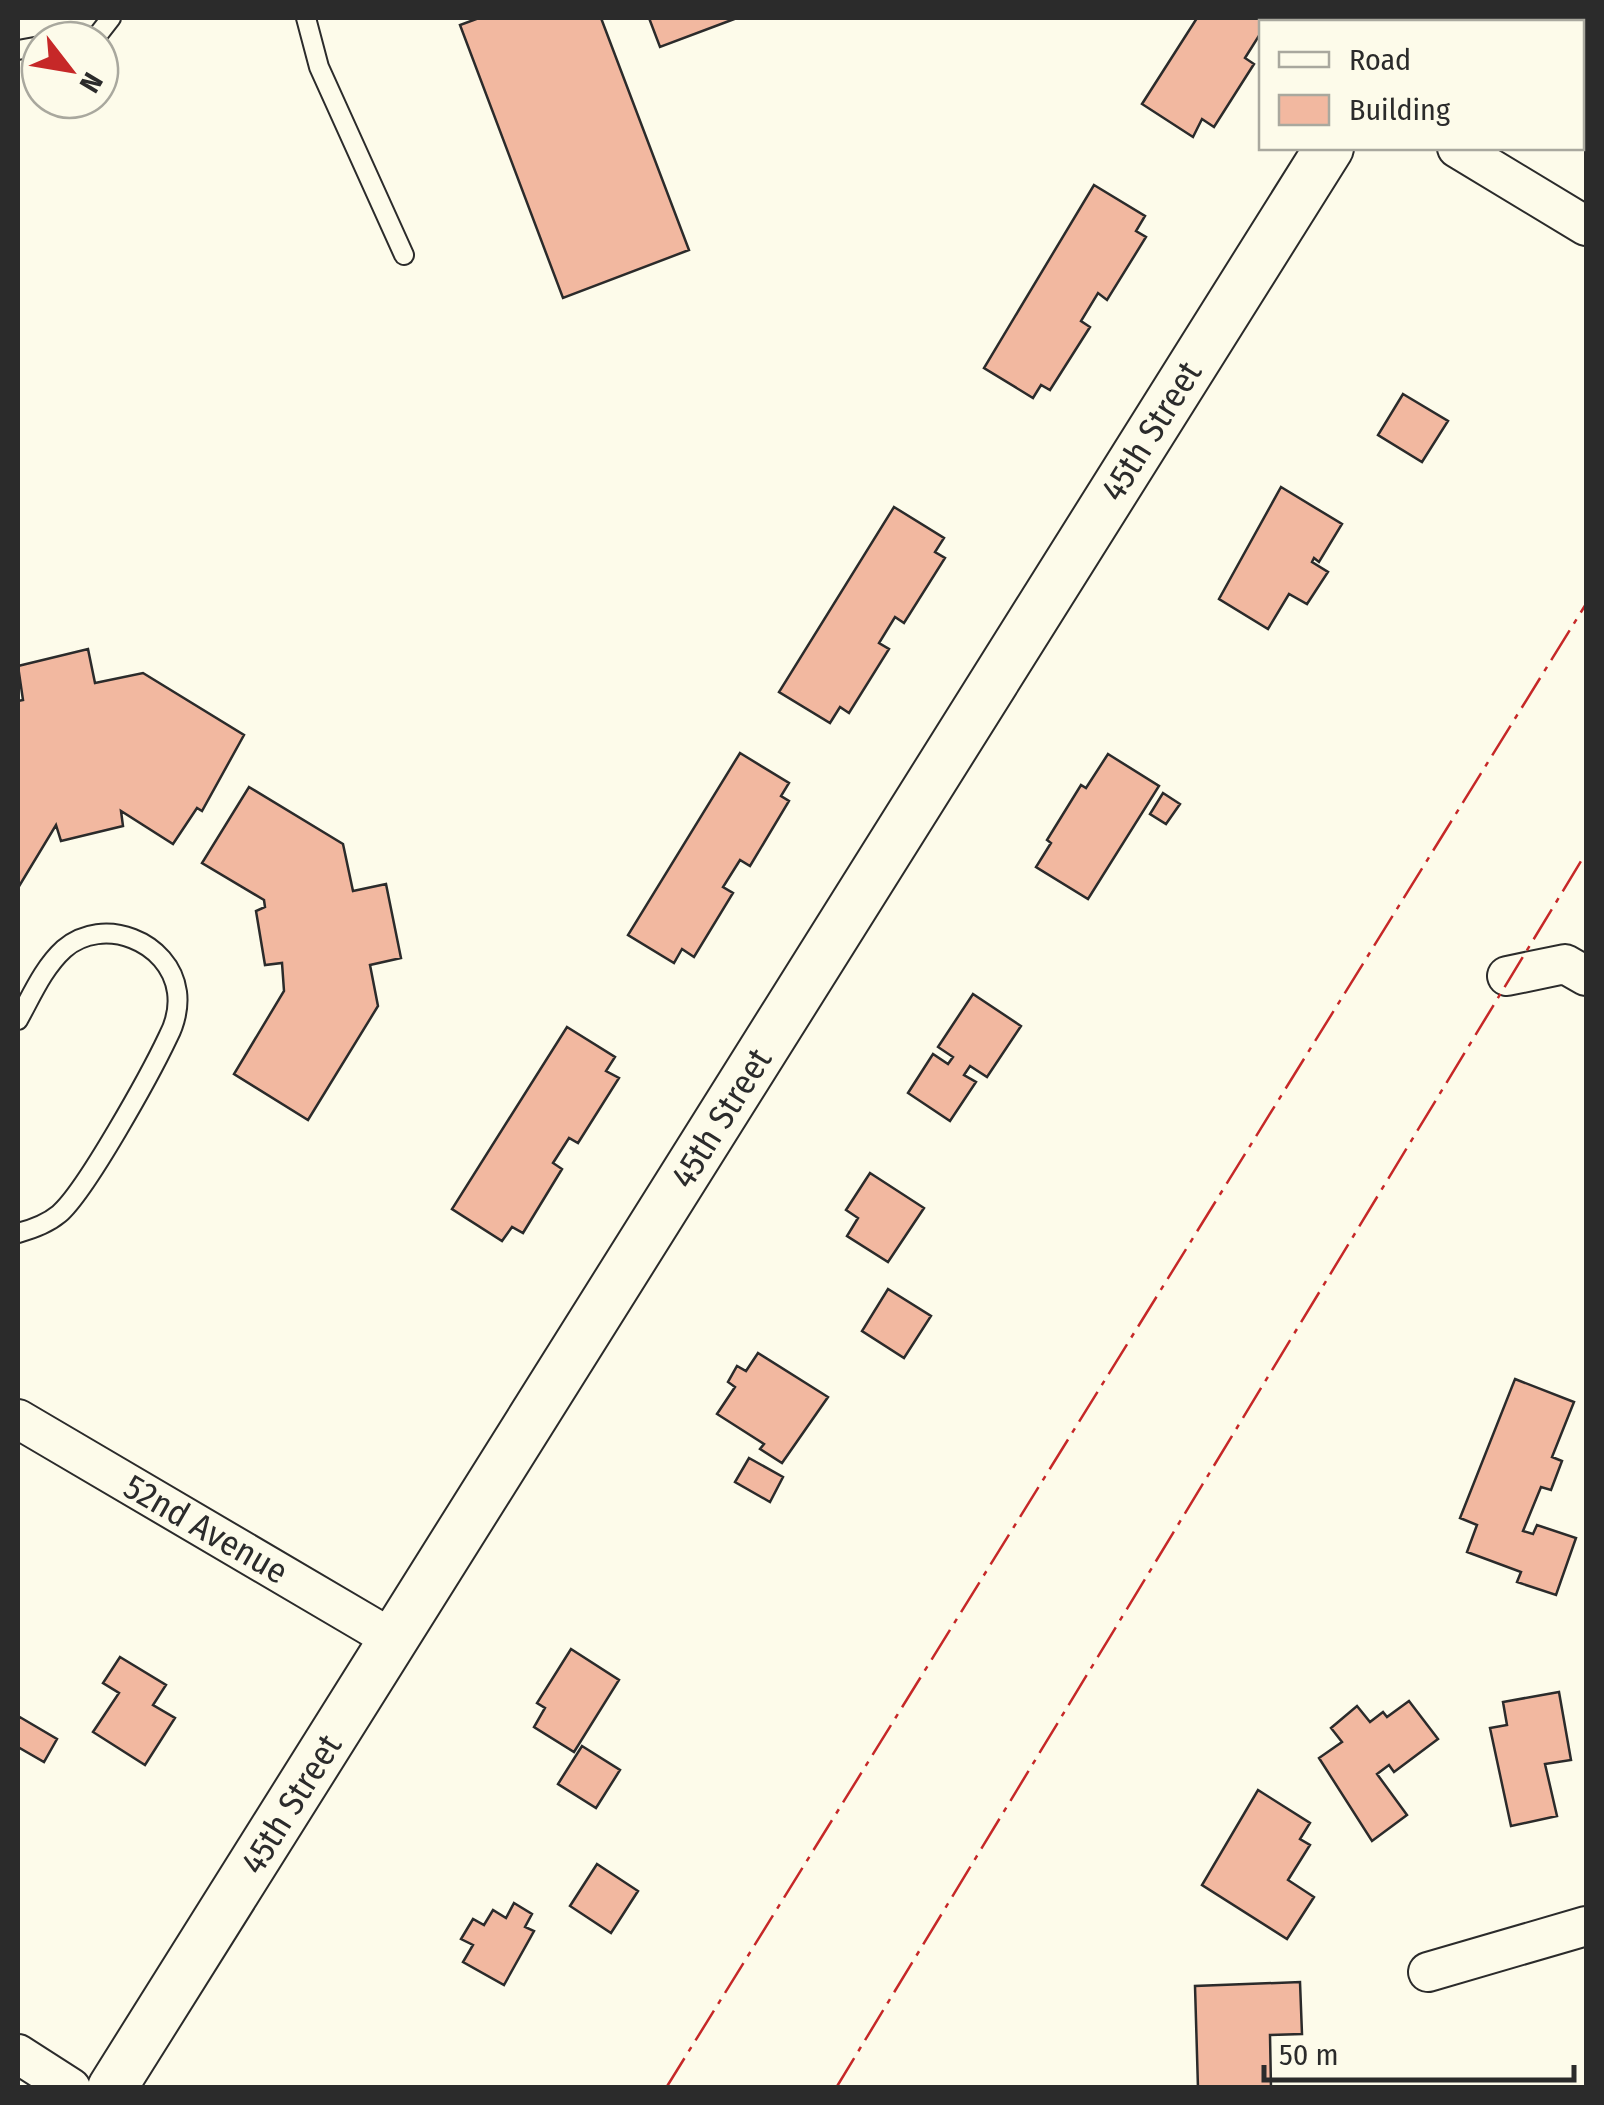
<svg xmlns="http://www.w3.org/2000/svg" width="1604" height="2105" font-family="'Fira Sans Condensed',sans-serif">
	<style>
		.building { fill: #f2b8a0; stroke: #2b2b2b; stroke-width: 2.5 }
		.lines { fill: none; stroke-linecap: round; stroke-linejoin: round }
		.service-casing { stroke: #2b2b2b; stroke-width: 22 }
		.minor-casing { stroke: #2b2b2b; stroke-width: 42 }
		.tertiary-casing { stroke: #2b2b2b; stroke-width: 52 }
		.service { stroke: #fdfbea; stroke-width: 18 }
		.minor { stroke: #fdfbea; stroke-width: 38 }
		.tertiary { stroke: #fdfbea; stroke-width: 48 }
		.power { stroke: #c62828; stroke-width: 2.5; stroke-dasharray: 35 8 5 8; stroke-linecap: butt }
		.labels { text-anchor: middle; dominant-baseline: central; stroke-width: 8; stroke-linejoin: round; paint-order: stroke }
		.street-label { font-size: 35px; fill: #2b2b2b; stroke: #fdfbea }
	</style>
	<rect width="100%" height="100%" fill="#fdfbea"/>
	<!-- building -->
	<path class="building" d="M479 18H601L689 250 563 298 460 25Z
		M649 18H737L660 47Z
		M1197 18H1282L1278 22H1262V31L1245 58 1254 64 1214 127 1202 119 1193 137 1142 104Z
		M1568 18H1586V56L1582 53V22H1565Z
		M1094 185 1145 216 1136 231 1146 237 1107 300 1098 293 1081 321 1090 327 1050 390 1041 385 1033 398 984 368Z
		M1403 394 1448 421 1422 462 1378 435Z
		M1281 487 1342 524 1319 562 1314 558 1312 562 1328 572 1307 604 1289 594 1268 629 1219 599Z
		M894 507 944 538 935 552 945 558 904 623 895 617 879 643 889 649 849 713 840 707 830 723 779 692Z
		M88 649 95 683 143 673 244 735 202 811 197 808 173 844 121 811 123 826 61 841 56 825 18 888V701L23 700 18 666Z
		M740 753 789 783 781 796 789 801 750 866 740 860 723 887 733 893 694 957 682 949 674 963 628 935Z
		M1108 754 1159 786 1088 899 1036 867 1051 843 1047 840 1081 785 1086 788Z
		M249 787 343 844 353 891 386 884 401 958 370 965 378 1006 308 1120 234 1074 284 991 282 963 265 965 256 911 265 907 264 900 202 863Z
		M1163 793 1180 804 1166 824 1150 814Z
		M973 994 1021 1026 987 1077 970 1066 964 1075 976 1082 950 1121 908 1093 933 1054 948 1064 953 1057 938 1047Z
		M567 1027 615 1057 606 1071 619 1078 578 1143 569 1138 553 1163 562 1169 523 1233 512 1227 502 1241 452 1209Z
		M870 1173 924 1208 888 1262 847 1236 858 1218 846 1210Z
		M888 1289 931 1316 904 1358 862 1331Z
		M758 1353 828 1397 782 1463 760 1449 764 1444 717 1414 735 1387 728 1382 737 1366 746 1371Z
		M1515 1379 1574 1402 1552 1457 1562 1461 1551 1490 1541 1487 1523 1531 1533 1534 1537 1525 1576 1538 1556 1595 1517 1582 1521 1572 1467 1552 1477 1525 1460 1518Z
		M749 1458 783 1477 770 1502 735 1482Z
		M571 1649 619 1680 574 1752 534 1727 545 1708 537 1703Z
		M120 1657 166 1685 153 1705 175 1718 145 1765 93 1732 119 1693 103 1683Z
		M1559 1692 1571 1760 1545 1764 1557 1816 1511 1826 1490 1728 1507 1725 1503 1702Z
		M1409 1701 1438 1739 1394 1772 1389 1765 1377 1774 1407 1815 1372 1841 1319 1758 1342 1742 1331 1728 1357 1706 1370 1722 1383 1712 1387 1717Z
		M18 1716 57 1739 44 1762 18 1747Z
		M582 1746 620 1770 596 1808 558 1784Z
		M1258 1790 1310 1823 1300 1839 1310 1845 1288 1880 1314 1897 1287 1939 1202 1885Z
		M597 1864 638 1891 611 1933 570 1906Z
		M514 1903 532 1914 525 1927 534 1931 504 1985 463 1962 473 1945 461 1939 473 1919 484 1925 493 1910 506 1918Z
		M1300 1982 1302 2034 1270 2035 1271 2088H1198L1195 1986Z"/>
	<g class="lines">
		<defs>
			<path id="service" d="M306 18 319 67 404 255
				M75 40 97 36 111 18
				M18 50 40 46
				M18 1020C31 997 43 968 64 949 103 915 170 941 177 992 179 1007 175 1024 168 1037 151 1073 86 1191 59 1214 47 1224 33 1229 18 1233"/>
			<path id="minor" d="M1457 148 1586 226
				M1507 976 1565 964 1586 976
				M18 1419 394 1640
				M1428 1972 1586 1926
				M18 2054 71 2088"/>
			<path id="tertiary" d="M1407 22 1410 18
				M112 2088 1329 148"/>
		</defs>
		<!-- service casing -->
		<use href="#service" class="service-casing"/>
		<!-- minor casing -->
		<use href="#minor" class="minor-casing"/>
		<!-- tertiary casing -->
		<use href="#tertiary" class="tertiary-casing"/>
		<!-- service -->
		<use href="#service" class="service"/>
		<!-- minor -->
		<use href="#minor" class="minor"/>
		<!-- tertiary -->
		<use href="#tertiary" class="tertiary"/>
		<!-- power -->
		<path class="power" d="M666 2088 1586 604
			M836 2088 1586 853"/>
	</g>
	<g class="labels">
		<!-- street labels -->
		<g class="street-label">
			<text transform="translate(1151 431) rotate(-58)">45th Street</text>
			<text transform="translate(721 1118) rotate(-58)">45th Street</text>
			<text transform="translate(206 1529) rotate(30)">52nd Avenue</text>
			<text transform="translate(291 1804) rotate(-58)">45th Street</text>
		</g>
	</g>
	<!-- border -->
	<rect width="1604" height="2105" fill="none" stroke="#2b2b2b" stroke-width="40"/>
	<!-- legend -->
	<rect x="1259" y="20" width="325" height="130" fill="#fdfbea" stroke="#a9a89e" stroke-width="2.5"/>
	<rect x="1279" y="52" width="50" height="15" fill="#fdfbea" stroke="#a9a89e" stroke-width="2.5"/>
	<text x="1349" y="70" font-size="30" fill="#2b2b2b">Road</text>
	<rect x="1279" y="95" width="50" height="30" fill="#f2b8a0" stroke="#a9a89e" stroke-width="2.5"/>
	<text x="1349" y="120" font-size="30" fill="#2b2b2b">Building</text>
	<!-- north arrow -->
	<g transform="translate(70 70) rotate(121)"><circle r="48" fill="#fdfbea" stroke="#a9a89e" stroke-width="2.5"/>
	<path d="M0-8L18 38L0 25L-18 38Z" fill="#c62828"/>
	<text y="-15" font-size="28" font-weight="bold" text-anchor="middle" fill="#2b2b2b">N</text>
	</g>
	<!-- scale -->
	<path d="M1264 2065v15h310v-15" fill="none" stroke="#2b2b2b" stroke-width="5"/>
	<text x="1279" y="2065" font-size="30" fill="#2b2b2b" stroke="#fdfbea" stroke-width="8" paint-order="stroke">50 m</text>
</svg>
